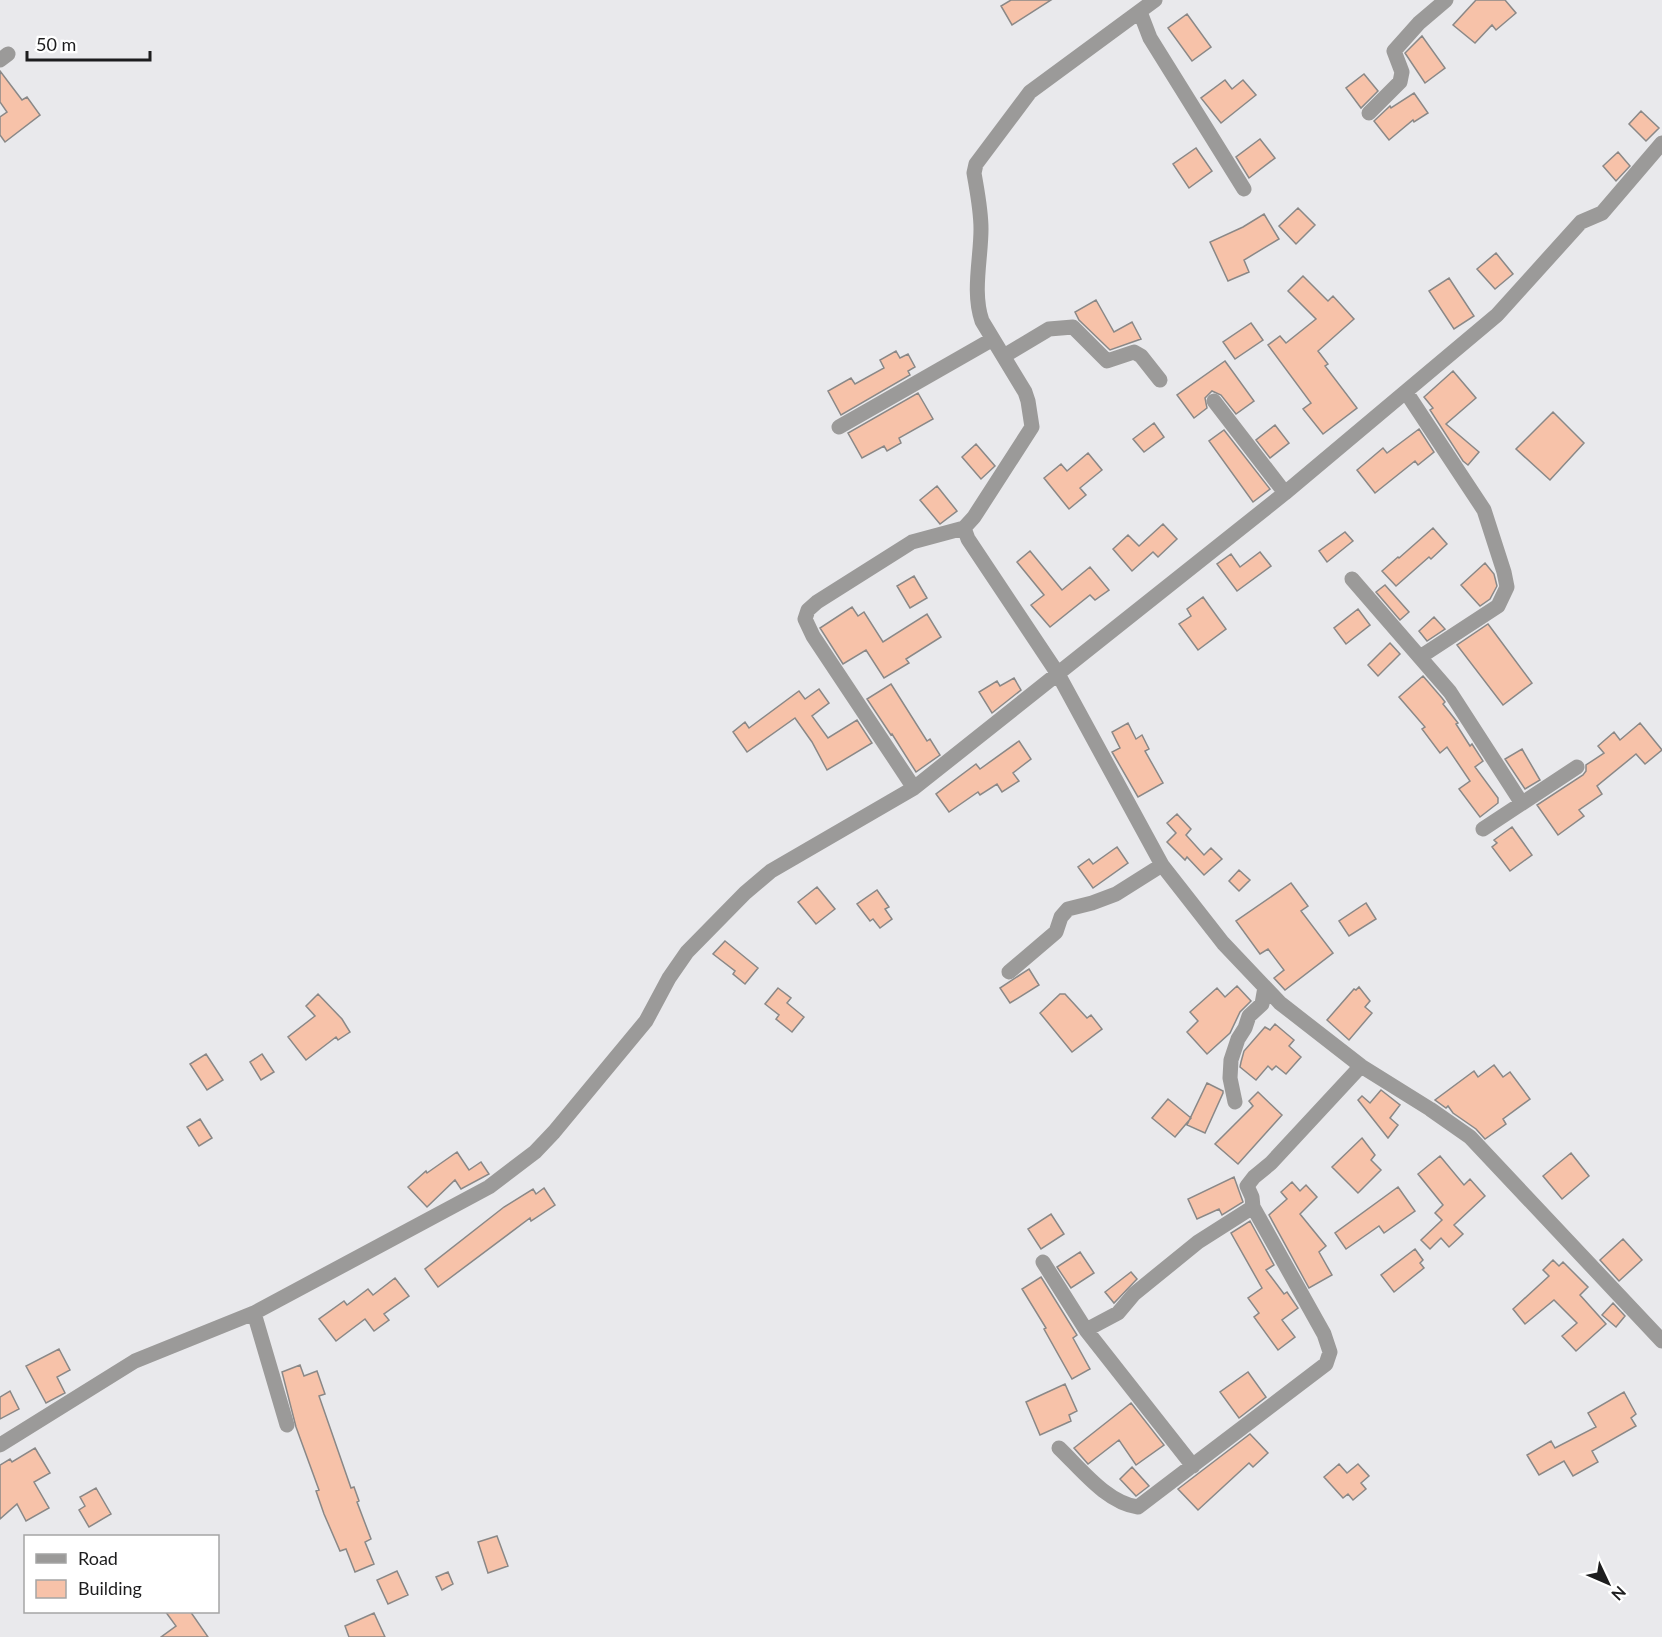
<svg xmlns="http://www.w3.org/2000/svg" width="1662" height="1637" font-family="Lato,sans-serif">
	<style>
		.building { fill: #f7c2a9; stroke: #8a8887; stroke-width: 1.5 }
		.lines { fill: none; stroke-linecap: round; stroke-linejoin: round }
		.street { stroke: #9b9a99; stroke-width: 15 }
	</style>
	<rect width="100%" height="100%" fill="#e9e9ec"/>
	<!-- building -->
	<path class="building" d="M1011 0H1051L1012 25 1001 6Z
		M1476 0H1505L1516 13 1496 30 1492 25 1475 43 1453 25Z
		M1187 14 1211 47 1192 61 1168 28Z
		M1422 36 1445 68 1425 83 1405 53Z
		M0 71 22 100 27 97 40 115 5 142 0 135V117L7 112 0 102Z
		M1364 74 1378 91 1361 108 1346 88Z
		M1225 80 1232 89 1243 80 1256 95 1221 123 1201 98Z
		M1414 93 1428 113 1414 122 1413 120 1389 140 1374 121 1390 106 1391 108Z
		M1641 111 1659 128 1646 141 1629 124Z
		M1260 139 1275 158 1249 178 1236 157Z
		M1196 148 1212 171 1189 188 1173 164Z
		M1618 152 1630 166 1616 181 1603 166Z
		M1298 208 1315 225 1296 244 1279 226Z
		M1264 214 1279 239 1244 260 1249 272 1228 281 1210 242 1243 227Z
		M1496 253 1513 274 1495 289 1477 269Z
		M1303 276 1328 301 1333 296 1354 319 1318 351 1328 364 1325 366 1357 408 1323 434 1303 409 1311 403 1268 345 1280 336 1286 343 1316 319 1288 291Z
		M1449 278 1474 316 1454 329 1429 291Z
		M1096 300 1114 332 1132 322 1141 339 1110 350 1079 320 1075 312Z
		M1251 323 1263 340 1235 359 1223 342Z
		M896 351 900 358 908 354 915 367 908 371 910 375 841 415 828 391 851 378 855 384 884 368 880 360Z
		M1225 361 1254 401 1236 414 1221 395 1212 391 1205 398 1207 408 1194 418 1177 395Z
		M1453 371 1476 398 1446 424 1479 452 1468 465 1463 461 1430 410 1433 408 1424 397Z
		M918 393 933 419 899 438 901 443 887 451 884 446 862 458 848 433Z
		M1553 412 1584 443 1550 480 1516 449Z
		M1154 423 1164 437 1144 452 1133 439Z
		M1275 425 1289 443 1270 458 1256 440Z
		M1419 429 1434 452 1418 465 1415 461 1375 493 1357 470 1383 448 1387 453Z
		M1224 430 1270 489 1253 502 1209 441Z
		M976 444 995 466 981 479 962 457Z
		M1088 453 1102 470 1080 488 1086 495 1069 509 1044 478 1061 464 1067 471Z
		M937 486 957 511 940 524 920 500Z
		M1163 524 1177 539 1158 557 1153 552 1132 571 1113 549 1128 535 1139 546Z
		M1433 528 1447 544 1431 559 1429 557 1396 586 1382 571 1398 557 1399 558Z
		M1345 532 1353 541 1327 562 1319 551Z
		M1030 551 1062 590 1090 567 1109 590 1095 600 1090 595 1050 627 1031 605 1044 595 1017 562Z
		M1260 552 1271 566 1237 591 1217 564 1231 554 1240 567Z
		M1485 563 1494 574 1497 586 1490 599 1480 606 1461 585Z
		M914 576 927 598 910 608 897 586Z
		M1385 585 1409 612 1400 620 1376 592Z
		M1203 597 1226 629 1198 650 1179 624 1191 616 1187 609Z
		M852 607 858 616 864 612 883 642 927 614 941 637 906 659 909 663 884 678 866 650 843 664 820 628Z
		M1358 609 1370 625 1346 644 1334 628Z
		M1434 617 1445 629 1427 641 1419 631Z
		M1488 624 1532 683 1503 705 1457 645Z
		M1390 643 1400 654 1378 676 1368 665Z
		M1423 676 1442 698 1445 702 1443 704 1458 723 1456 724 1470 746 1472 744 1483 761 1475 767 1498 798V803L1480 817 1459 789 1470 781 1447 747 1440 753 1422 729 1425 727 1399 697Z
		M1014 678 1021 690 992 713 979 692 997 681 1000 686Z
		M891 684 927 741 930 739 940 755 916 772 892 734 891 735 867 699Z
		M819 689 829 703 812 716 828 738 857 720 872 743 827 770 812 742 795 718 747 752 733 732 745 722 749 728 799 691 805 699Z
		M1128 723 1136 739 1142 735 1149 749 1145 751 1163 783 1138 797 1112 752 1120 748 1112 732Z
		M1640 723 1662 750 1645 764 1636 754 1597 786 1602 794 1579 810 1584 816 1558 835 1537 805 1583 775 1586 771V765L1604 753 1598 746 1614 732 1620 740Z
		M1019 741 1031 759 1013 773 1019 781 1002 792 997 784 980 795 978 792 949 812 936 794 976 764 980 769Z
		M1522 749 1540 780 1525 789 1505 759Z
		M1177 814 1191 829 1186 835 1204 855 1211 848 1222 859 1204 875 1187 857 1185 860 1167 842 1176 833 1167 823Z
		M1512 827 1532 855 1510 871 1492 847 1497 843 1494 840Z
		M1117 847 1128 863 1093 888 1078 867 1089 859 1093 864Z
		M1239 870 1250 880 1239 891 1229 881Z
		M1291 883 1308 906 1301 911 1333 953 1285 990 1274 978 1284 970 1268 949 1260 954 1236 921Z
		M817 887 835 909 816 924 798 902Z
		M877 890 889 907 885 909 892 919 880 928 873 919 870 921 857 904Z
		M1366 903 1376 919 1349 936 1339 921Z
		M725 941 758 968 745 984 733 974 735 971 713 954Z
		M1029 969 1039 985 1010 1003 1000 988Z
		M1237 986 1251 1001 1240 1012 1230 1033 1207 1054 1187 1032 1198 1021 1190 1012 1217 988 1225 997Z
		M1359 987 1370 1001 1365 1007 1372 1013 1349 1040 1327 1020 1354 989 1356 990Z
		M778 988 791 998 787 1003 804 1017 792 1032 776 1019 779 1015 765 1004Z
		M318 994 342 1019 350 1032 338 1040 336 1037 306 1060 288 1037 315 1016 306 1006Z
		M1060 994H1065L1087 1018 1091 1015 1102 1029 1072 1052 1040 1013Z
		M1275 1024 1294 1040 1289 1046 1301 1057 1286 1074 1276 1066 1272 1070 1268 1066 1256 1080 1240 1067 1241 1062 1244 1051 1265 1027 1270 1030Z
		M206 1054 223 1080 207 1090 190 1064Z
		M262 1054 274 1072 261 1080 250 1062Z
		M1494 1065 1503 1077 1510 1072 1530 1099 1503 1119 1506 1124 1485 1139 1476 1129 1453 1113 1448 1106 1446 1108 1435 1100 1474 1071 1478 1077Z
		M1207 1083 1223 1091V1093L1205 1133 1187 1125Z
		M1381 1090 1400 1105 1390 1118 1398 1125 1388 1138 1358 1100 1362 1096 1370 1103Z
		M1258 1092 1282 1115 1238 1164 1215 1144 1253 1106 1249 1101Z
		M1168 1099 1191 1118 1175 1137 1152 1118Z
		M200 1119 212 1138 199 1146 187 1127Z
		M1362 1138 1375 1155 1371 1160 1381 1170 1358 1193 1332 1167Z
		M457 1152 469 1170 481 1162 489 1174 461 1189 455 1180 427 1207 408 1187 426 1171 427 1173Z
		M1571 1153 1589 1176 1562 1199 1543 1176Z
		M1440 1156 1464 1185 1470 1179 1485 1196 1454 1225 1463 1234 1449 1247 1441 1238 1430 1249 1421 1240 1442 1220 1435 1213 1443 1205 1418 1174Z
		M1234 1177 1243 1202 1222 1215 1219 1209 1197 1219 1188 1199Z
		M1292 1182 1300 1191 1306 1185 1317 1197 1300 1214 1326 1246 1319 1252 1332 1275 1309 1288 1269 1215 1287 1199 1281 1192Z
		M1398 1187 1415 1211 1384 1233 1379 1226 1346 1249 1335 1233Z
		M544 1188 555 1205 531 1221 530 1218 438 1287 425 1269 504 1207 533 1189 536 1194Z
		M1051 1214 1064 1234 1041 1249 1028 1229Z
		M1250 1221 1274 1265 1266 1270 1284 1294 1287 1292 1298 1308 1282 1320 1295 1337 1278 1350 1254 1317 1259 1313 1248 1298 1262 1288 1231 1233Z
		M1623 1239 1642 1260 1619 1281 1600 1260Z
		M1415 1249 1423 1260 1420 1263 1424 1268 1394 1292 1381 1275Z
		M1080 1252 1094 1273 1071 1288 1057 1267Z
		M1553 1260 1559 1266 1563 1262 1588 1287 1580 1295 1606 1324 1576 1351 1562 1336 1577 1323 1554 1300 1525 1324 1513 1309 1549 1276 1543 1270Z
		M1131 1272 1137 1279 1114 1303 1105 1292Z
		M1041 1277 1077 1335 1073 1338 1090 1369 1072 1379 1044 1329 1046 1328 1022 1289Z
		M395 1278 409 1296 384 1314 389 1320 374 1331 365 1319 336 1341 319 1319 344 1301 347 1305 368 1289 373 1295Z
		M1613 1303 1625 1316 1616 1327 1602 1315Z
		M59 1349 70 1370 57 1377 65 1393 46 1403 26 1366Z
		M300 1365 304 1376 317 1371 325 1394 319 1396 351 1488 354 1487 359 1501 357 1502 371 1539 365 1542 374 1564 355 1572 346 1549 340 1551 324 1514 316 1491 319 1490 296 1427 282 1372Z
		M1248 1372 1266 1397 1239 1418 1220 1392Z
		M1065 1384 1077 1411 1069 1415 1071 1421 1040 1435 1026 1402Z
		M10 1391 19 1409 0 1419V1397Z
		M1624 1392 1636 1414 1631 1418 1636 1426 1592 1451 1598 1462 1573 1476 1564 1461 1539 1475 1527 1455 1551 1441 1555 1448 1596 1427 1588 1413Z
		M1131 1403 1164 1445 1136 1465 1119 1440 1088 1464 1074 1448Z
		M1250 1434 1268 1453 1253 1467 1249 1463 1198 1510 1178 1489Z
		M35 1448 50 1473 34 1482 49 1508 26 1521 17 1504 0 1519V1465L10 1459 12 1462Z
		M1339 1464 1347 1473 1358 1464 1369 1476 1361 1483 1366 1489 1353 1500 1348 1494 1343 1498 1324 1477Z
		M1132 1467 1149 1486 1136 1496 1120 1479Z
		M96 1488 111 1514 89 1527 79 1510 85 1506 80 1497Z
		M497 1536 508 1566 488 1573 478 1542Z
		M397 1571 408 1595 388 1604 377 1580Z
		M448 1572 453 1584 442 1590 436 1577Z
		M165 1611H190L208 1637H161L176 1626Z
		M374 1613 385 1637H349L345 1626Z"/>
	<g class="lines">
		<!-- street -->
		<path class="street" d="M1155 0 1030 92 976 164 974 173C977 191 981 210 981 229 981 259 972 292 982 321L1025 392 1028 401 1032 427 974 517 964 528 968 539 1058 674 1162 865 1223 943 1280 1003 1361 1066 1430 1109 1470 1137 1662 1341
			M1140 12 1150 38 1244 189
			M0 60 8 54
			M1369 113 1400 82 1402 72 1394 51 1419 23 1446 0
			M1004 356 1049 329 1073 327 1107 361 1134 352 1141 356 1160 380
			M1406 392 1484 510 1504 572 1507 587 1498 606 1420 657
			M1214 401 1285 493
			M839 427 993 339
			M1352 579 1450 692 1521 802
			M914 788 813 636 805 619 808 610 817 602 912 542 964 528
			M1483 829 1577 767
			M1009 972 1056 932 1061 917 1068 909 1092 903 1116 894 1162 865
			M1235 1102 1230 1078 1231 1060 1238 1039 1245 1028 1249 1016 1262 1004 1265 987
			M1043 1262 1086 1330 1193 1466
			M254 1313 287 1425
			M1086 1330 1118 1313 1134 1294 1198 1242 1253 1207
			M0 1445 135 1361 254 1313 489 1187 535 1152 554 1132 646 1021 669 978 687 952 745 893 771 871 914 788 1285 493 1497 315 1581 222 1602 213 1662 143
			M1059 1448C1081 1469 1107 1503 1138 1507L1326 1364 1330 1352 1324 1334 1253 1207 1252 1197 1247 1186 1254 1177 1271 1163 1361 1066"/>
	</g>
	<!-- legend -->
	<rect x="24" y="1535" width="195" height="78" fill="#ffffff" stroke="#a5a5a5" stroke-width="1.5"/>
	<rect x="36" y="1554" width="30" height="9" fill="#9b9a99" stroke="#a5a5a5" stroke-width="1.5"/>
	<text x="78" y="1565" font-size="18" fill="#1d1d1e">Road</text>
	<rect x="36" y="1580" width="30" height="18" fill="#f7c2a9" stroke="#a5a5a5" stroke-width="1.5"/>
	<text x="78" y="1595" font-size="18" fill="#1d1d1e">Building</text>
	<!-- north arrow -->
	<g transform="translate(1608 1583) rotate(134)" stroke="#ffffff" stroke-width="4.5" paint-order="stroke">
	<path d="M0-4.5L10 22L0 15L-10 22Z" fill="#1d1d1e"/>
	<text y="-9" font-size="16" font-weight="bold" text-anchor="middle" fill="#1d1d1e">N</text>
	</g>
	<!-- scale -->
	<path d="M27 51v9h123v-9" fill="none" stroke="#1d1d1e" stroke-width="3"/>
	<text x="36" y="51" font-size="18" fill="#1d1d1e" stroke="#ffffff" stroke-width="4.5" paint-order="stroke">50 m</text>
</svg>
